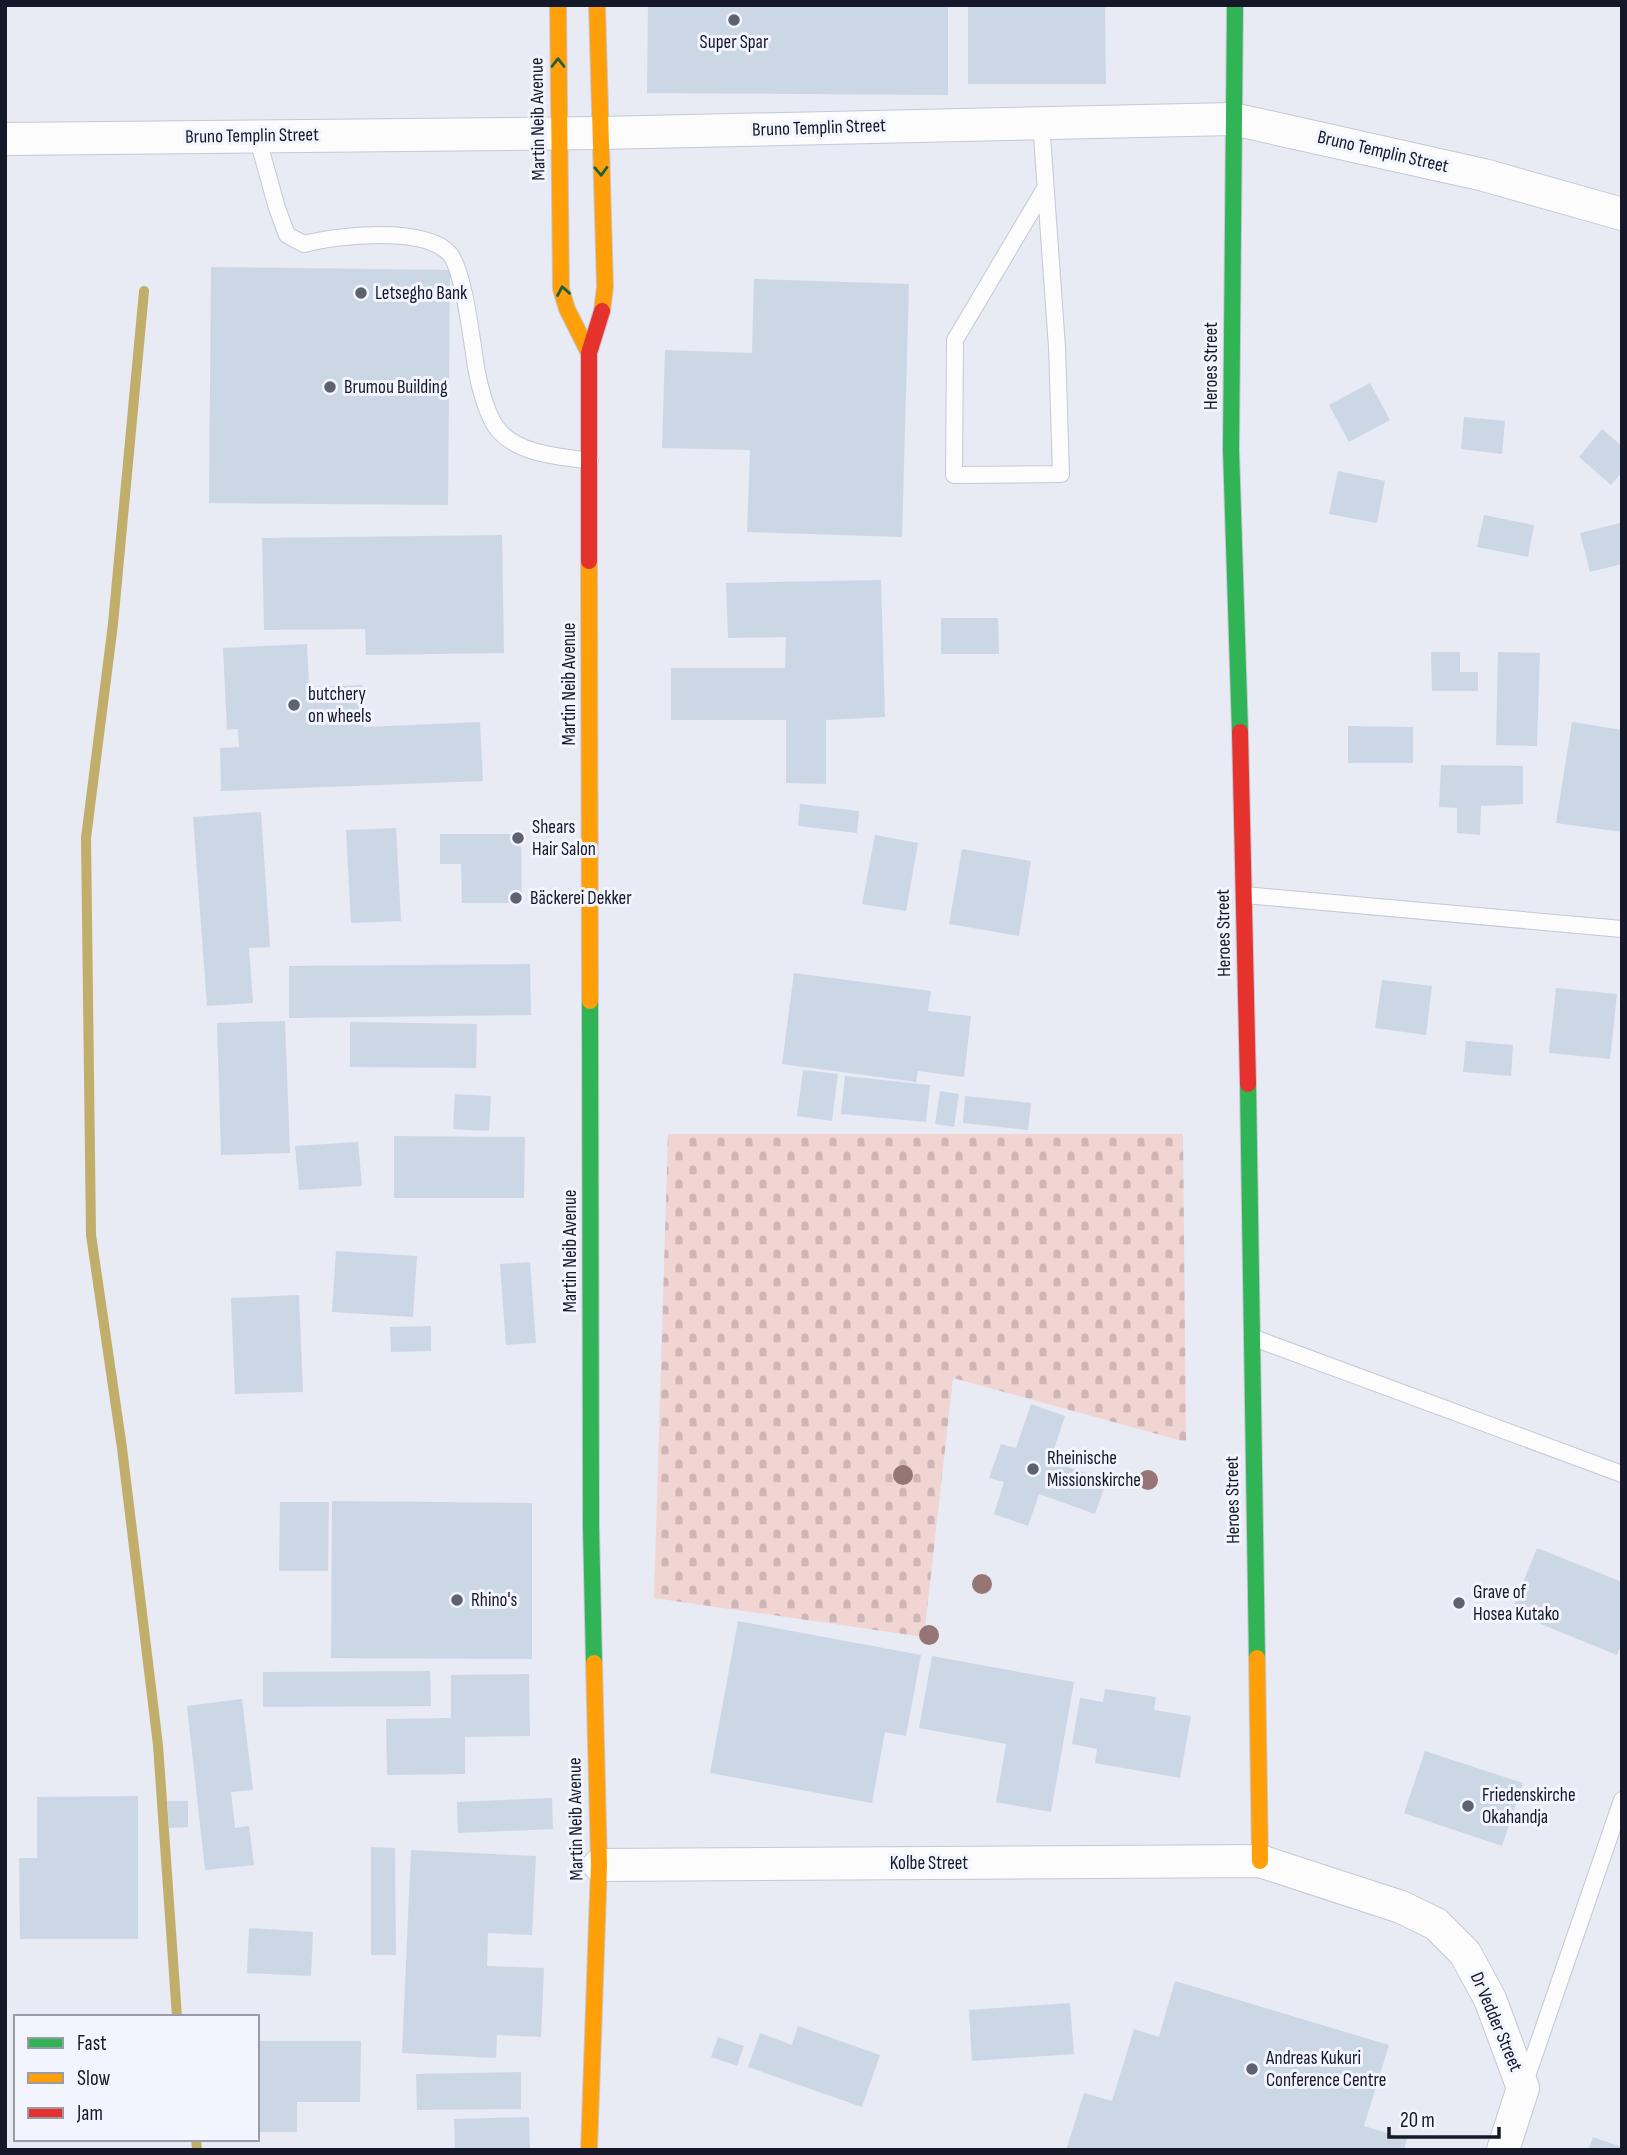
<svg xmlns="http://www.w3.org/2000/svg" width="1627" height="2155" font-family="'Sofia Sans Condensed',sans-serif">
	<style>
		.cemetery { fill: url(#cemetery-stones) }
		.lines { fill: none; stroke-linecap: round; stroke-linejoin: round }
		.stream { stroke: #c0ae6a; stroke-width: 10 }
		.building { fill: #ccd7e6 }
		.lane-casing { stroke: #c5c8d5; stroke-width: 18 }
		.street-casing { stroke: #c5c8d5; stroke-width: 34 }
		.fast-casing { stroke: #c5c8d5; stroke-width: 18 }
		.slow-casing { stroke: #c5c8d5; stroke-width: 18 }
		.jam-casing { stroke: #c5c8d5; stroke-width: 18 }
		.lane { stroke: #fcfcfd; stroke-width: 16 }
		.street { stroke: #fcfcfd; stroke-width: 32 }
		.fast { stroke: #30b455; stroke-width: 16 }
		.slow { stroke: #ff9f0a; stroke-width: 16 }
		.jam { stroke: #e5322d; stroke-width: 16 }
		.tree { fill: #967674 }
		.oneway { stroke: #215e3c }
		.poi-dot { fill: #5e626f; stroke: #f2f4fe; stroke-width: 2.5 }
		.labels { text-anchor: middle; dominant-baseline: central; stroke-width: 6; stroke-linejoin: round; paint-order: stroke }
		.poi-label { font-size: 19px; fill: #141828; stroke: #f2f4fe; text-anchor: start }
		.street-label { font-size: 19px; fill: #141828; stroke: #f2f4fe }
	</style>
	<defs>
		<pattern id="cemetery-stones" width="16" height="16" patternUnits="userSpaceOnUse" patternTransform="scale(1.75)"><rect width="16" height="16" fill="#f0d5d3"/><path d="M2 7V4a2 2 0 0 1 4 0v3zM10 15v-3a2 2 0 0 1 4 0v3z" fill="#cdb6b5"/></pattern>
	</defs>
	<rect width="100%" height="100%" fill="#e8eaf4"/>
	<!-- cemetery -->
	<path class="cemetery" d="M668 1134H1183L1186 1442 953 1378 924 1637 654 1598Z"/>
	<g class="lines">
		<!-- stream -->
		<path class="stream" d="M144 291 113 624 86 838 91 1235 122 1448 158 1745 177 2017
			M196 2139 197 2150"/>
	</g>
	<!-- building -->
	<path class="building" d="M648 5H948V95L647 93Z
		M968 5H1105L1106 84H968Z
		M211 267 450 270 448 505 209 503Z
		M754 279 909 284 902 537 747 532 750 450 662 448 665 350 752 353Z
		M1370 383 1390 420 1349 442 1329 405Z
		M1464 417 1505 421 1502 454 1461 449Z
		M1602 429 1622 446V472L1611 485 1579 457Z
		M1338 471 1385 481 1377 523 1329 514Z
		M1484 515 1534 525 1528 557 1477 547Z
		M1620 523 1622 564 1590 572 1580 533Z
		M502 535 504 653 366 655 365 629 264 630 262 538Z
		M881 580 885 717 826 720V784L786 783V720H671V668H785L786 637 728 638 726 583Z
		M941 618H998L999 654H941Z
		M307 644 309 687 362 685 364 727 480 722 483 781 221 791 220 748 239 747 238 729 227 730 223 648Z
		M1431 652H1460V672H1478V691H1432Z
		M1498 652 1540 653 1537 746 1496 745Z
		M1572 722 1622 730V832L1556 823Z
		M1348 726 1413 727V763H1348Z
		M1441 765 1523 766V804L1481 806 1480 835 1457 833V808L1439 807Z
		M800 804 859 811 857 833 798 826Z
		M261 812 270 947 249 948 253 1003 207 1006 193 817Z
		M396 828 401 921 351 923 346 830Z
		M440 834H521L522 903H462L461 864H440Z
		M875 835 918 843 906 911 862 904Z
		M962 849 1031 861 1019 936 949 924Z
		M530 964 531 1015 289 1018V966Z
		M794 973 931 991 928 1011 971 1016 964 1077 918 1071 916 1082 782 1064Z
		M1382 980 1432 986 1426 1035 1375 1028Z
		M1556 988 1617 994 1610 1059 1549 1053Z
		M285 1021 290 1153 221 1155 217 1023Z
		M350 1022 477 1024 476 1068 350 1067Z
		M1466 1041 1513 1045 1511 1076 1463 1072Z
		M803 1070 838 1074 832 1121 797 1116Z
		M845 1076 930 1085 926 1122 841 1114Z
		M940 1091 959 1094 954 1127 935 1124Z
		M455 1094 491 1096 489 1131 453 1129Z
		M965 1096 1031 1103 1028 1130 963 1123Z
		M394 1136 525 1137 524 1198H394Z
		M358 1142 362 1186 299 1190 295 1146Z
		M336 1251 417 1256 413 1317 332 1312Z
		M530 1262 536 1343 506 1345 500 1264Z
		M299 1295 303 1392 235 1394 231 1298Z
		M431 1326V1351L391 1352 390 1327Z
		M1031 1404 1065 1416 1050 1461 1107 1480 1095 1514 1039 1494 1028 1526 994 1514 1004 1482 989 1478 1001 1444 1016 1448Z
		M332 1501 532 1503V1659L331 1658Z
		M280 1502H329L328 1571H279Z
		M1537 1548 1622 1582V1643L1617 1655 1511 1612Z
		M738 1621 921 1655 906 1736 885 1732 872 1803 710 1773Z
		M932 1656 1074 1682 1051 1812 996 1802 1006 1744 919 1728Z
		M430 1671 431 1706 263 1707V1672Z
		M529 1674 530 1736 465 1737V1774L387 1775 386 1719 451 1718V1675Z
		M1105 1689 1156 1697 1154 1710 1191 1716 1180 1778 1095 1763 1097 1749 1072 1744 1080 1698 1103 1702Z
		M242 1699 253 1790 231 1792 235 1828 249 1826 254 1865 205 1870 187 1706Z
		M1425 1751 1523 1783 1502 1846 1404 1813Z
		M138 1796V1939H20L19 1858H37V1797Z
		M552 1798 553 1829 458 1833 457 1802Z
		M167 1801H188V1827L169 1828Z
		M371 1847 395 1848 396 1955H371Z
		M411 1850 536 1856 532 1935 488 1933 487 1966 544 1968 541 2037 497 2035 496 2058 402 2053Z
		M249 1928 313 1932 311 1976 247 1973Z
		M1175 1981 1389 2045 1364 2126 1407 2139 1404 2150H1066L1084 2093 1112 2101 1134 2029 1159 2037Z
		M1070 2003 1074 2054 972 2061 969 2010Z
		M798 2026 880 2055 862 2107 748 2067 760 2033 792 2045Z
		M718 2037 744 2046 737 2066 711 2057Z
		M257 2041H361L360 2102H297V2132H257Z
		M521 2072V2109L417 2110 416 2074Z
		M529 2117 530 2150H455L454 2119Z
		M1593 2137 1622 2147V2150H1588Z"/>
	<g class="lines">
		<defs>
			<path id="lane" d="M1041 122 1057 347 1061 474 954 475 955 340 1044 190
				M257 136 277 208 287 235 304 244C337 235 423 226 449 253 464 269 472 343 476 367 479 385 487 418 500 432 522 455 560 456 590 461
				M1245 895 1622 929
				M1254 1338 1622 1474
				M1525 2082 1622 1800"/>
			<path id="street" d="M5 139 600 133 1233 119 1484 175 1622 214
				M599 1865 1260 1861 1401 1907 1436 1924 1465 1953 1490 1999 1523 2088 1503 2150"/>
			<path id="fast" d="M1235 5 1231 450 1240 732
				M590 1001 591 1527 594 1663
				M1248 1084 1257 1658"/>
			<path id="slow" d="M558 5 561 289 567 309 589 353
				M597 5 605 287 602 311
				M589 561 590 1001
				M1257 1658 1260 1861
				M589 2150 599 1865 594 1663"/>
			<path id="jam" d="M589 561V353L602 311
				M1240 732 1248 1084"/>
		</defs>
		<!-- lane casing -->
		<use href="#lane" class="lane-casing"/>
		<!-- street casing -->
		<use href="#street" class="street-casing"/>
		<!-- fast casing -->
		<use href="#fast" class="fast-casing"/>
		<!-- slow casing -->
		<use href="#slow" class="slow-casing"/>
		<!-- jam casing -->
		<use href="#jam" class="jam-casing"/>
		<!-- lane -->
		<use href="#lane" class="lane"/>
		<!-- street -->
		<use href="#street" class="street"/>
		<!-- fast -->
		<use href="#fast" class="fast"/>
		<!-- slow -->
		<use href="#slow" class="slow"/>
		<!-- jam -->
		<use href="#jam" class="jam"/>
	</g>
	<!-- trees -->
	<g class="tree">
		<circle cx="903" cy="1475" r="10"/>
		<circle cx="1148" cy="1480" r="10"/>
		<circle cx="982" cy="1584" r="10"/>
		<circle cx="929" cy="1635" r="10"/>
	</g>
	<!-- one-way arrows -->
	<defs><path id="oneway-chevron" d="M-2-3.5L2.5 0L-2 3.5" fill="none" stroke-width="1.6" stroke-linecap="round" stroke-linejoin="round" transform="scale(1.75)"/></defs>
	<g class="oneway">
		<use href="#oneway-chevron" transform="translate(558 63) rotate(-90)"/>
		<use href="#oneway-chevron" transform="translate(601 171) rotate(88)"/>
		<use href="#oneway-chevron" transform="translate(563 291) rotate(-100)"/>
	</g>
	<!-- markers -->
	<g class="poi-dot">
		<circle cx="734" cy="20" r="7"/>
		<circle cx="361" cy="293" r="7"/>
		<circle cx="330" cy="387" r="7"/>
		<circle cx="294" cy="705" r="7"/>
		<circle cx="518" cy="838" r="7"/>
		<circle cx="516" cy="898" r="7"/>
		<circle cx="1033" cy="1469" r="7"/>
		<circle cx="457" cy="1600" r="7"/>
		<circle cx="1459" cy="1603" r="7"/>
		<circle cx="1468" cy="1806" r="7"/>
		<circle cx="1252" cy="2069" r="7"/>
	</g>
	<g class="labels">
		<!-- poi labels -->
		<g class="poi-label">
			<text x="734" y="42" text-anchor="middle">Super Spar</text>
			<text x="375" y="293">Letsegho Bank</text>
			<text x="344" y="387">Brumou Building</text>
			<text x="308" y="694">butchery<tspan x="308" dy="22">on wheels</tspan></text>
			<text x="532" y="827">Shears<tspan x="532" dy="22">Hair Salon</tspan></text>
			<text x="530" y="898">Bäckerei Dekker</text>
			<text x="1047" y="1458">Rheinische<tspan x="1047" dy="22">Missionskirche</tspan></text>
			<text x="1473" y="1592">Grave of<tspan x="1473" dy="22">Hosea Kutako</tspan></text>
			<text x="471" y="1600">Rhino's</text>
			<text x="1482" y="1795">Friedenskirche<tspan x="1482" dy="22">Okahandja</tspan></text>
			<text x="1266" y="2058">Andreas Kukuri<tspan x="1266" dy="22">Conference Centre</tspan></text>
		</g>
		<!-- street labels -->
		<g class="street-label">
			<text transform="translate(538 119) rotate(-91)">Martin Neib Avenue</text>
			<text transform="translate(819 128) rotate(-2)">Bruno Templin Street</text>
			<text transform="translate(252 136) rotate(-1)">Bruno Templin Street</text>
			<text transform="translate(1383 152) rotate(13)">Bruno Templin Street</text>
			<text transform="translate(1211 366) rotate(-90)">Heroes Street</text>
			<text transform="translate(569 684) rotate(-90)">Martin Neib Avenue</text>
			<text transform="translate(1224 933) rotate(-91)">Heroes Street</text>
			<text transform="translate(570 1251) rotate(-90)">Martin Neib Avenue</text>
			<text transform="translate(1233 1500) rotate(-91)">Heroes Street</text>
			<text transform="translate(576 1819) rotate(-91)">Martin Neib Avenue</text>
			<text x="929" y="1863">Kolbe Street</text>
			<text transform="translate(1496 2022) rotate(67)">Dr Vedder Street</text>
		</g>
	</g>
	<!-- border -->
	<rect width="1627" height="2155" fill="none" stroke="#141828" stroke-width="14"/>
	<!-- legend -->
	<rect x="14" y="2015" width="245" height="126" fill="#f2f4fe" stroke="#999ca8" stroke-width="2"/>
	<rect x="28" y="2038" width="35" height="10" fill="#30b455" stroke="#999ca8" stroke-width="2"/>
	<text x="77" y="2050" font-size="21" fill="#141828">Fast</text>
	<rect x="28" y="2073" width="35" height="10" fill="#ff9f0a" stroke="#999ca8" stroke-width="2"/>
	<text x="77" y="2085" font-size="21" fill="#141828">Slow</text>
	<rect x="28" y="2108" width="35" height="10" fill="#e5322d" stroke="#999ca8" stroke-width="2"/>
	<text x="77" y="2120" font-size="21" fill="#141828">Jam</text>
	<!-- scale -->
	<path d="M1389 2127v10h110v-10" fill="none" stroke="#141828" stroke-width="3.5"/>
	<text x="1400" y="2127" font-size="21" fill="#141828" stroke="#f2f4fe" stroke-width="5" paint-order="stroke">20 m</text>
</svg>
